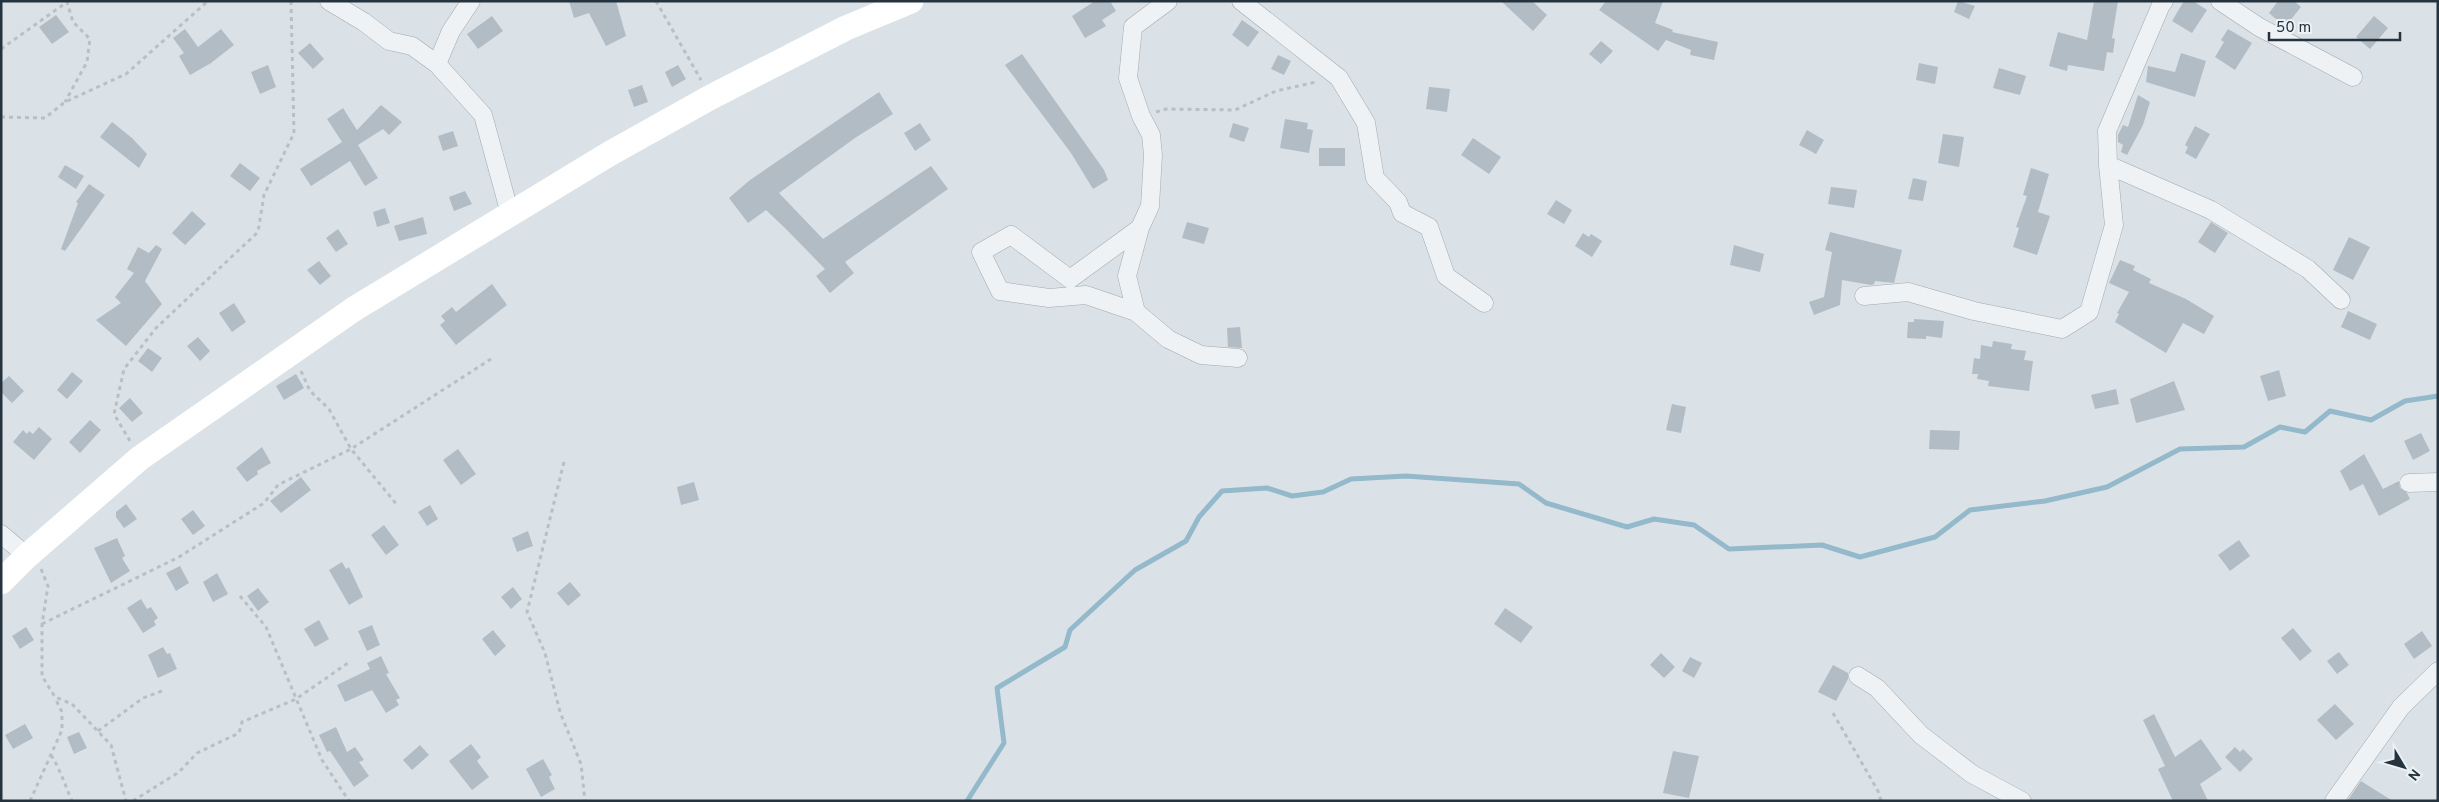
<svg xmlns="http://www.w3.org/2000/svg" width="2439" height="802" font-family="Overpass,sans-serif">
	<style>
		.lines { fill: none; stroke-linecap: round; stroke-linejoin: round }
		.stream { stroke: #93b9ca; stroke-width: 5 }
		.building { fill: #b2bcc4 }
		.street-casing { stroke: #a0aab1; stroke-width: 19 }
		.path { stroke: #b9c0c5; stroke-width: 3; stroke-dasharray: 4 4; stroke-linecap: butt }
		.street { stroke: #eef2f5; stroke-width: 18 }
		.secondary { stroke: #fff; stroke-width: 25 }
	</style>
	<rect width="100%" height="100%" fill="#dbe2e7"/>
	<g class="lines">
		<!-- stream -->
		<path class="stream" d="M967 801 1004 743 997 688 1065 647 1070 630 1135 570 1186 541 1199 517 1222 491 1267 488 1292 496 1323 492 1351 479 1406 476 1519 484 1546 503 1627 527 1654 519 1694 525 1729 549 1822 545 1860 557 1935 537 1970 510 2045 501 2107 487 2180 449 2244 447 2280 427 2305 432 2330 411 2371 420 2405 401 2438 396"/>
	</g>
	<!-- building -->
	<path class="building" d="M569 1H616L626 36 606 46 589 13 574 18Z
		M1095 1H1110L1116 11 1102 20 1106 26 1085 38 1072 16Z
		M1501 1H1532L1547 15 1533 31Z
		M1606 1H1663L1655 23 1673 30 1672 32 1718 42 1714 60 1690 55 1691 50 1666 40 1658 51 1599 10Z
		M1958 1 1975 6 1969 19 1954 12Z
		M2094 1H2118L2112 38 2115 39 2113 53 2107 52 2104 71 2068 65 2067 71 2049 66 2058 32 2087 40Z
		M2184 1H2193L2207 10 2192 33 2172 21Z
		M2278 1H2294L2301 7 2285 27 2269 13Z
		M56 15 69 32 52 44 39 27Z
		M492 16 503 31 478 49 467 34Z
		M2374 16 2388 28 2370 49 2356 37Z
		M1242 20 1259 32 1248 47 1232 35Z
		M185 29 198 47 221 29 234 45 211 63 190 75 179 56 184 53 173 38Z
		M2228 29 2252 43 2235 70 2215 57 2224 42 2221 40Z
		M1601 41 1613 51 1601 64 1589 54Z
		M310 43 324 59 313 69 298 53Z
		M2181 53 2206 61 2195 97 2146 82 2148 66 2175 72Z
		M1022 54 1104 170 1108 180 1093 189 1071 153 1005 65Z
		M1278 55 1291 61 1284 75 1271 69Z
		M1919 63 1938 67 1935 84 1916 80Z
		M268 65 276 87 260 94 251 72Z
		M678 65 686 79 672 87 665 72Z
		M1999 68 2026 76 2020 95 1993 88Z
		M642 85 648 102 634 107 628 90Z
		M1429 87 1450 89 1447 112 1426 109Z
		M879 92 893 114 855 138 779 193 823 239 931 166 948 189 845 262 854 273 830 293 816 276 825 269 787 230 766 210 748 223 729 198 750 180Z
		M2138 95 2150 102 2143 125 2127 155 2121 152 2123 145 2118 142V135L2123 125 2128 127Z
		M381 105 402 122 389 135 383 129 358 145 378 178 365 186 350 161 311 186 300 169 342 142 327 119 343 108 357 130Z
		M1285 119 1308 123 1307 129 1313 130 1309 153 1280 148Z
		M112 122 132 138 147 154 139 168 100 137Z
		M920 123 931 140 915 151 904 133Z
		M1233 123 1249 128 1244 142 1229 137Z
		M2195 126 2210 134 2196 159 2185 153 2188 147 2185 145Z
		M1807 130 1824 140 1816 154 1799 145Z
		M453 131 458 146 443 151 438 136Z
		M1943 134 1964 137 1959 167 1938 163Z
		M1473 138 1501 157 1489 174 1461 155Z
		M1319 148H1345V166H1319Z
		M240 163 260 178 250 191 230 176Z
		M65 165 84 176 76 189 58 177Z
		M2031 168 2049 174 2038 212 2050 216 2037 255 2013 247 2019 228 2016 227 2027 196 2023 195Z
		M1913 178 1927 181 1923 201 1908 199Z
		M89 184 105 195 65 251 61 249 78 203 76 202Z
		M1831 187 1857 190 1854 208 1828 204Z
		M465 191 472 204 454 211 449 197Z
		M1556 200 1572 210 1564 224 1547 214Z
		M385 208 390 223 377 227 373 212Z
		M192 211 206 224 185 245 172 233Z
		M423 217 427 234 399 241 394 226Z
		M1187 222 1209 228 1204 244 1182 238Z
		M2211 222 2228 233 2215 253 2198 242Z
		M338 229 348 244 336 252 326 238Z
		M1830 232 1902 250 1894 283 1875 281 1874 284 1871 285 1842 280 1840 305 1814 315 1809 302 1824 297 1832 252 1825 250Z
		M1583 233 1589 237 1591 234 1602 241 1592 257 1575 246Z
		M2349 237 2370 247 2353 280 2333 270Z
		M156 245 162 249 145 281 162 304 126 346 96 320 121 303 115 297 134 273 127 269 138 247 149 253Z
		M1734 245 1764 254 1760 272 1730 265Z
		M2120 260 2135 266 2133 270 2151 279 2149 283 2186 299 2214 316 2204 334 2183 323 2166 353 2115 322 2119 314 2117 313 2129 292 2109 283Z
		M319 261 331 276 320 285 307 270Z
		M492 284 507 305 456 345 440 325 445 321 441 316 452 307 456 312Z
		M234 303 246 322 232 332 219 313Z
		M2348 311 2377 324 2370 340 2341 327Z
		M1914 319 1944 321 1942 338 1926 336V339L1907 338 1908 322H1914Z
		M1240 327 1242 348 1228 347 1227 328Z
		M198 337 210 351 200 361 187 346Z
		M1993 341 2012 344 2011 349 2026 351 2024 360 2033 361 2029 391 1988 386 1989 381 1977 379 1978 374H1972L1974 358 1980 359 1981 345 1992 347Z
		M148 348 162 358 152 372 138 361Z
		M2279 370 2286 396 2268 401 2260 376Z
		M72 372 83 381 67 399 57 390Z
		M296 374 304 388 284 400 276 386Z
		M9 376 24 391 12 403 1 392V383Z
		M2174 381 2185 410 2136 423 2130 399Z
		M2116 389 2119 404 2095 409 2091 395Z
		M130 398 143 413 132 422 119 408Z
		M1672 404 1686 407 1681 433 1666 430Z
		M90 420 101 430 80 453 69 442Z
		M39 427 52 439 34 460 13 442 23 430 27 434 29 431 33 434Z
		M1930 430 1960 431 1959 450 1929 449Z
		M2421 433 2430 451 2413 460 2404 441Z
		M262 447 271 463 257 471 258 474 247 482 236 468Z
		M458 449 476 474 461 485 443 460Z
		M2364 454 2383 489 2399 481 2400 488 2407 493 2410 499 2379 516 2363 484 2350 491 2340 471Z
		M301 477 311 490 281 513 270 501Z
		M694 482 699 500 681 505 677 487Z
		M126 504 137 519 124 528 116 517V512Z
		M430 505 438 519 427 526 418 512Z
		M193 510 205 526 193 535 181 519Z
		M384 525 399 545 386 555 371 535Z
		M528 531 533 546 517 552 512 538Z
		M117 538 125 556 122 558 130 571 111 583 94 548Z
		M2239 540 2250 556 2230 571 2218 555Z
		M342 562 346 569 349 567 363 597 349 605 329 570Z
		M180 566 189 583 176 591 166 573Z
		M217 573 228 594 213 602 203 582Z
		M570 582 581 595 568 606 557 593Z
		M513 587 522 599 511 609 501 597Z
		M258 588 269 602 258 611 247 596Z
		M141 599 147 609 151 607 158 618 154 621 156 625 143 633 127 608Z
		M1505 608 1533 627 1521 643 1494 624Z
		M319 620 329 639 315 647 304 629Z
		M372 625 380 645 367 651 358 631Z
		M26 627 34 640 20 649 12 636Z
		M2293 628 2312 651 2300 661 2281 638Z
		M493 630 506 646 495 656 482 639Z
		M2422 631 2432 646 2414 659 2404 644Z
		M163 647 167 654 170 653 177 669 158 678 148 655Z
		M2339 652 2349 665 2337 674 2327 661Z
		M1661 653 1675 667 1664 678 1650 665Z
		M381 656 389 673 386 674 400 698 396 700 399 705 386 713 372 690 345 702 337 685 370 669 367 663Z
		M1690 657 1702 663 1694 678 1682 671Z
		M1833 665 1848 673V679L1836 701 1818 692Z
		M2335 704 2354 724 2336 740 2317 720Z
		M2154 714 2175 757 2201 739 2222 769 2200 784 2208 801H2173L2158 769 2165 766 2143 720Z
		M25 724 33 738 13 749 5 735Z
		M336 727 347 752 355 747 364 760 359 762 369 776 354 787 330 751 327 752 319 735Z
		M79 732 87 748 74 754 67 737Z
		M471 744 481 757 477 761 489 777 472 790 449 761Z
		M420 745 429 755 412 770 403 760Z
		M2235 747 2240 752 2243 749 2253 759 2240 772 2225 757Z
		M1673 751 1699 756 1689 798 1663 793Z
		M543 759 552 775 549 777 555 789 541 797 526 769Z
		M2361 781 2372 788 2393 801H2347Z"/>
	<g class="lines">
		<defs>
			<path id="street" d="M329 1 364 22 389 41 412 46 437 64 483 115 510 214
				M1168 1 1133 27 1128 78 1141 116 1151 135 1153 155 1150 206 1140 228 1127 276 1136 312 1168 339 1201 355 1238 358
				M1241 1 1339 78 1366 123 1375 178 1398 202 1402 213 1429 227 1446 276 1484 303
				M2220 1 2259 27 2353 77
				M437 64 451 31 471 1
				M2108 165 2211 210 2308 269 2341 300
				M1864 296 1908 292 1974 311 2062 329 2089 312 2114 225 2108 165 2107 131 2161 5 2164 1
				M1136 312 1086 295 1049 298 1000 291 981 252 1011 235 1070 279 1140 228
				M2409 483 2438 482
				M1 534 27 556
				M1858 676 1877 688 1921 735 1972 774 2022 801
				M2334 801 2401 707 2438 671"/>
		</defs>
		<!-- street casing -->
		<use href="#street" class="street-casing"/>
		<!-- path -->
		<path class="path" d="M656 1 701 80
			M1 49 67 2 73 22 90 39 87 62 65 102
			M1156 112 1166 109 1235 110 1276 91 1316 82
			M1 117 45 118 65 102 126 74 208 1
			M301 371 310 391 329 409 351 449 398 506
			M130 441 114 414 124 369 156 328 258 232 264 195 294 133 291 1
			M564 462 527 612 545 653 560 712 581 764 585 801
			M41 569 48 586 42 624V676L55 697 72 704 111 745 126 801
			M240 596 266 627 322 760 349 801
			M42 624 179 557 264 503 278 485 351 449 491 359
			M1833 713 1878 791 1881 801
			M98 731 143 698 162 691
			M51 755C60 769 65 785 72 801
			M30 801 62 730V712L55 698
			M133 801 179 772 197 753 239 733 242 722 296 699 348 663"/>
		<!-- street -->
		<use href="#street" class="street"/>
		<!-- secondary -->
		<path class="secondary" d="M1 582 27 556 140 458 354 309 609 154 711 97 846 28 911 1"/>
	</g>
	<!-- border -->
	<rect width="2439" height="802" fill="none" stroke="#24333e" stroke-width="5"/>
	<!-- north arrow -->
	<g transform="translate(2404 767) rotate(128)" stroke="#ebf1f5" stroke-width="4" paint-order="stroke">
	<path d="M0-4L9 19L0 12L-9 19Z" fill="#24333e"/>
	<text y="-8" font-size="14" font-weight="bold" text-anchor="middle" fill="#24333e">N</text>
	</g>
	<!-- scale -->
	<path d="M2269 32v8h131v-8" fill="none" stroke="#24333e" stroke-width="2.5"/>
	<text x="2276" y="32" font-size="15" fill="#24333e" stroke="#ebf1f5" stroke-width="4" paint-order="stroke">50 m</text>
</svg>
